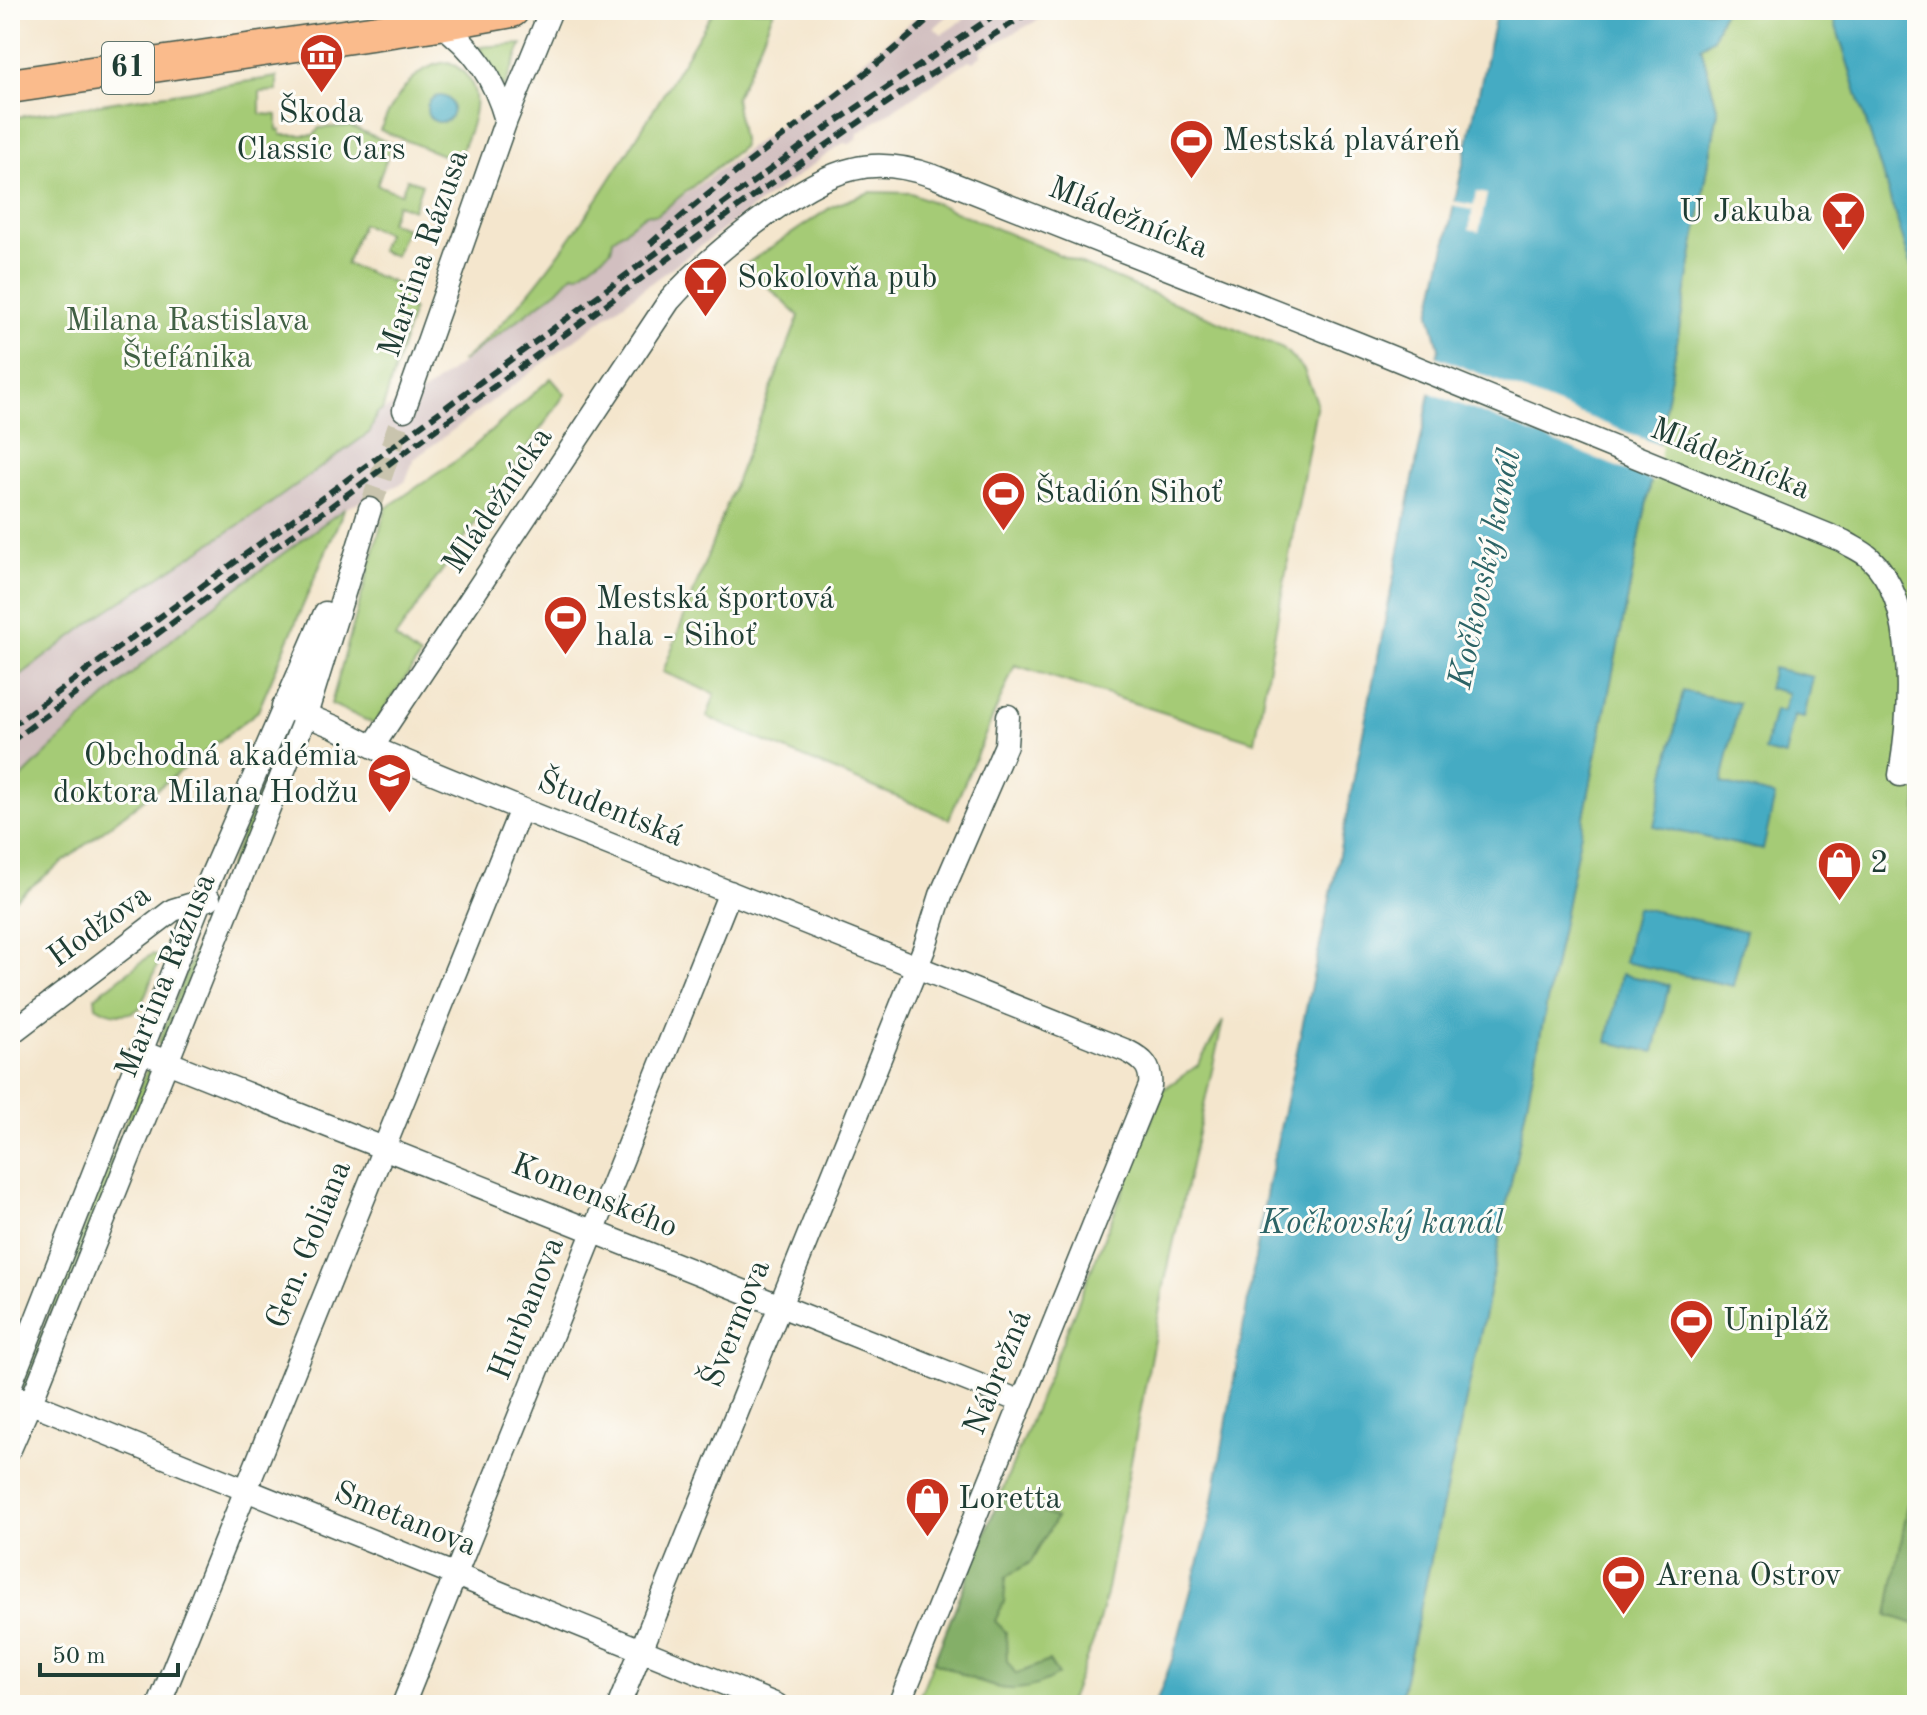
<svg xmlns="http://www.w3.org/2000/svg" width="1927" height="1715" font-family="'Old Standard TT',serif">
	<style>
		.industrial { fill: #d2bfc0 }
		.green { fill: #a5cb76; stroke: #628455; stroke-width: 2 }
		.forest { fill: #84af67; stroke: #52764e; stroke-width: 2 }
		.water { fill: #44abc3; stroke: #32747c; stroke-width: 2 }
		.pier { fill: #f4e6cd }
		.lines { fill: none; stroke-linecap: round; stroke-linejoin: round }
		.street-tunnel { stroke: #c9c4ae; stroke-width: 22; stroke-dasharray: 22 11; stroke-linecap: butt }
		.street-casing { stroke: #3f564b; stroke-width: 25 }
		.primary-casing { stroke: #3f564b; stroke-width: 37 }
		.street { stroke: #fff; stroke-width: 22 }
		.primary { stroke: #fabb8c; stroke-width: 34 }
		.rail { stroke: #1f3d34; stroke-width: 6; stroke-dasharray: 12 6; stroke-linecap: butt }
		.labels { text-anchor: middle; dominant-baseline: central; stroke-width: 6; stroke-linejoin: round; paint-order: stroke }
		.shield { fill: #fdfcf7; stroke: #62766e; stroke-width: 2 }
		.shield-label { font-size: 30px; font-weight: bold; fill: #1f3d34 }
		.poi-label { font-size: 32px; fill: #1f3d34; stroke: #fdfcf7; text-anchor: start }
		.street-label { font-size: 32px; fill: #1f3d34; stroke: #fdfcf7 }
		.park-label { font-size: 32px; fill: #406044; stroke: #fdfcf7 }
		.water-label { font-size: 34px; font-style: italic; fill: #2c6466; stroke: #fdfcf7 }
	</style>
	<rect width="100%" height="100%" fill="#fdfcf7"/>
	<filter id="ink" filterUnits="userSpaceOnUse"><feTurbulence type="fractalNoise" baseFrequency=".0125" numOctaves="2"/><feDisplacementMap in="SourceGraphic" scale="16" xChannelSelector="R" yChannelSelector="G"/><feConvolveMatrix kernelMatrix="1 2 1 2 8 2 1 2 1" color-interpolation-filters="sRGB"/></filter>
	<filter id="wash" filterUnits="userSpaceOnUse"><feTurbulence type="fractalNoise" baseFrequency=".006" numOctaves="4" result="noise"/><feDisplacementMap in="SourceGraphic" scale="32" xChannelSelector="R" yChannelSelector="G"/><feGaussianBlur stdDeviation="1.8" result="paint"/><feColorMatrix in="noise" values="0 0 0 0 0 0 0 0 0 0 0 0 0 0 0 0 0 1.4 0 .05"/><feComposite in="paint" operator="in"/></filter>
	<g filter="url(#wash)">
		<rect width="100%" height="100%" fill="#f4e6cd"/>
		<!-- industrial -->
		<path class="industrial" d="M925 10H954L934 28 942 34 978 10H1057L982 50 981 56 973 62 969 60 858 133 857 139 850 144 843 143 733 222 414 459 405 482 344 509 258 711 10 903V683L102 614 260 511 370 432 377 413 425 391 557 291 566 279 573 274 578 275 610 250 613 239 646 214 657 215 815 100Z"/>
		<!-- green -->
		<path class="green" d="M714 10H774L751 66 735 98 743 146 657 215 646 214 613 239 611 250 578 275 573 274 557 291 461 362C516 316 558 257 598 198 639 136 676 73 714 10Z
			M1724 10H1831L1917 281V1705H1399L1485 1312 1662 426 1718 111 1701 47 1713 38Z
			M522 44 504 88 478 47Z
			M449 62C493 85 472 125 457 161L380 130C393 101 414 64 449 62Z
			M277 77V91L260 92V114L277 115V130H281V135H314L319 128 350 126 392 144 377 185 401 194 407 179 422 184 413 210 397 204 390 222 406 228 395 256 380 251 386 233 362 224 346 264 413 290 408 304 413 310 382 411 377 413 370 432 260 511 102 614 10 683V118Z
			M870 192 911 193 1283 348 1304 370 1317 402 1255 742 1015 665 949 819 707 717 715 694 663 672 799 316 745 265 833 206Z
			M551 378 565 394 395 638 420 657 374 724 331 704 386 508 463 456Z
			M344 509 258 711 10 903V789C72 727 136 666 206 612 251 577 297 543 344 509Z
			M287 722 292 723 235 876 222 884Z
			M218 909 161 1047 158 1043 209 915Z
			M152 954 158 956 159 961 140 1008C127 1018 108 1014 96 1006L95 997Z
			M1223 1021 1165 1281 1105 1599 1094 1639 1068 1705H916L1164 1089 1198 1065Z
			M152 1067 154 1068 30 1389 21 1390 20 1385 147 1069Z"/>
		<!-- forest -->
		<path class="forest" d="M1914 1471H1917V1625L1888 1615Z
			M1000 1496 1056 1518 1031 1562 1006 1577 1004 1602 995 1621 1006 1632 1007 1661 1016 1674 1049 1661 1058 1675C1009 1705 981 1681 934 1662Z"/>
		<!-- water -->
		<path class="water" d="M1497 10H1724L1713 38 1701 47 1718 111 1662 426 1485 1313 1399 1705H1155L1173 1657 1209 1524 1268 1184 1332 889 1439 348 1430 314Z
			M1831 10H1917V281L1907 252Z
			M427 109a13 13 0 1 1 26 0a13 13 0 1 1-26 0Z
			M1773 668 1813 677 1804 718 1794 716 1785 756 1764 751 1774 710 1783 712 1788 693 1768 688Z
			M1683 691 1739 703 1722 783 1775 796 1763 850 1654 826Z
			M1636 907 1746 931 1733 986 1624 962Z
			M1621 974 1669 985 1654 1052 1607 1042Z"/>
		<!-- pier -->
		<path class="pier" d="M1476 192 1487 194 1479 232 1469 230 1473 210 1451 206 1452 201 1474 205Z
			M1433 355 1662 446 1655 482 1426 391Z"/>
	</g>
	<g filter="url(#ink)">
		<g class="lines">
			<!-- street-tunnel -->
			<path class="street-tunnel" d="M370 509 404 410"/>
			<defs>
				<path id="street" d="M439 23C475 49 494 78 506 120
					M404 410 506 120 551 10
					M283 706 335 727 385 753 521 809 1127 1051C1143 1059 1152 1067 1150 1086L899 1705
					M373 746 669 301C706 259 799 181 853 169 880 162 907 167 933 176L1359 344 1843 541C1852 547 1863 551 1870 558 1919 603 1910 716 1900 775
					M10 1034 173 910 209 899
					M142 1052 1022 1402
					M10 1386 199 904 325 613
					M19 1398 777 1705
					M10 1449 37 1387 306 715 370 509
					M159 1705 521 809
					M403 1705 730 892
					M619 1705 924 949 941 895 1006 745 1008 716"/>
				<path id="primary" d="M10 86 439 23 512 10"/>
			</defs>
			<!-- street casing -->
			<use href="#street" class="street-casing"/>
			<!-- primary casing -->
			<use href="#primary" class="primary-casing"/>
			<!-- street -->
			<use href="#street" class="street"/>
			<!-- primary -->
			<use href="#primary" class="primary"/>
			<!-- rail -->
			<path class="rail" d="M650 244C742 160 848 95 939 10
				M10 727 828 127 1002 10
				M10 742 759 192 904 91 1033 10"/>
		</g>
	</g>
	<!-- icons -->
	<defs>
		<symbol id="museum-pin" viewBox="-11 -11 22 30"><path d="M0 17L-7.5 6A9.5 9.5 0 1 1 7.5 6Z" fill="#c8321e" stroke="#fdfcf7"/><path d="M0-6L6-3V-2H-6V-3ZM-5-1h2V3h-2ZM-1-1h2V3h-2ZM3-1h2V3H3ZM-6 4H6V6H-6Z" fill="#fff"/></symbol>
		<symbol id="stadium-pin" viewBox="-11 -11 22 30"><path d="M0 17L-7.5 6A9.5 9.5 0 1 1 7.5 6Z" fill="#c8321e" stroke="#fdfcf7"/><path d="M0-5a6.5 5 0 1 0 0 10a6.5 5 0 1 0 0-10ZM-3.5-1.8h7v3.6h-7Z" fill="#fff"/></symbol>
		<symbol id="bar-pin" viewBox="-11 -11 22 30"><path d="M0 17L-7.5 6A9.5 9.5 0 1 1 7.5 6Z" fill="#c8321e" stroke="#fdfcf7"/><path d="M-6-5H6L.8 .8V4.5H3.5V6h-7V4.5H-.8V.8Z" fill="#fff"/></symbol>
		<symbol id="school-pin" viewBox="-11 -11 22 30"><path d="M0 17L-7.5 6A9.5 9.5 0 1 1 7.5 6Z" fill="#c8321e" stroke="#fdfcf7"/><path d="M0-5L7-2L0 1L-7-2ZM-4 1L0 2.5L4 1V4Q0 6-4 4Z" fill="#fff"/></symbol>
		<symbol id="shop-pin" viewBox="-11 -11 22 30"><path d="M0 17L-7.5 6A9.5 9.5 0 1 1 7.5 6Z" fill="#c8321e" stroke="#fdfcf7"/><path d="M-5-2.5h2.3a2.7 3.5 0 0 1 5.4 0H5L5.5 6h-11ZM-1.5-2.5h3a1.5 2.3 0 0 0-3 0Z" fill="#fff"/></symbol>
	</defs>
	<g fill-rule="evenodd">
		<use href="#museum-pin" x="296" y="30" width="51" height="69"/>
		<use href="#stadium-pin" x="1166" y="116" width="51" height="69"/>
		<use href="#bar-pin" x="1818" y="188" width="51" height="69"/>
		<use href="#bar-pin" x="680" y="254" width="51" height="69"/>
		<use href="#stadium-pin" x="978" y="468" width="51" height="69"/>
		<use href="#stadium-pin" x="540" y="592" width="51" height="69"/>
		<use href="#school-pin" x="364" y="750" width="51" height="69"/>
		<use href="#shop-pin" x="1814" y="838" width="51" height="69"/>
		<use href="#stadium-pin" x="1666" y="1296" width="51" height="69"/>
		<use href="#shop-pin" x="902" y="1474" width="51" height="69"/>
		<use href="#stadium-pin" x="1598" y="1552" width="51" height="69"/>
	</g>
	<g class="labels">
		<!-- shield labels -->
		<rect class="shield" x="102" y="42" width="52" height="52" rx="6"/>
		<g class="shield-label">
			<text x="128" y="68">61</text>
		</g>
		<!-- poi labels -->
		<g class="poi-label">
			<text x="321" y="114" text-anchor="middle">Škoda<tspan x="321" dy="37">Classic Cars</tspan></text>
			<text x="1222" y="142">Mestská plaváreň</text>
			<text x="1812" y="213" text-anchor="end">U Jakuba</text>
			<text x="737" y="279">Sokolovňa pub</text>
			<text x="1035" y="494">Štadión Sihoť</text>
			<text x="596" y="600">Mestská športová<tspan x="596" dy="37">hala - Sihoť</tspan></text>
			<text x="358" y="757" text-anchor="end">Obchodná akadémia<tspan x="358" dy="37">doktora Milana Hodžu</tspan></text>
			<text x="1870" y="864">2</text>
			<text x="1723" y="1322">Unipláž</text>
			<text x="958" y="1500">Loretta</text>
			<text x="1655" y="1577">Arena Ostrov</text>
		</g>
		<!-- street labels -->
		<g class="street-label">
			<text transform="translate(1128 219) rotate(22)">Mládežnícka</text>
			<text transform="translate(425 254) rotate(-71)">Martina Rázusa</text>
			<text transform="translate(1730 460) rotate(22)">Mládežnícka</text>
			<text transform="translate(499 501) rotate(-56)">Mládežnícka</text>
			<text transform="translate(610 810) rotate(22)">Študentská</text>
			<text transform="translate(100 927) rotate(-36)">Hodžova</text>
			<text transform="translate(167 976) rotate(-68)">Martina Rázusa</text>
			<text transform="translate(594 1197) rotate(22)">Komenského</text>
			<text transform="translate(310 1245) rotate(-68)">Gen. Goliana</text>
			<text transform="translate(528 1309) rotate(-68)">Hurbanova</text>
			<text transform="translate(737 1324) rotate(-68)">Švermova</text>
			<text transform="translate(999 1373) rotate(-68)">Nábrežná</text>
			<text transform="translate(405 1520) rotate(22)">Smetanova</text>
		</g>
		<!-- park labels -->
		<g class="park-label">
			<text x="187" y="322">Milana Rastislava<tspan x="187" dy="37">Štefánika</tspan></text>
		</g>
		<!-- water labels -->
		<g class="water-label">
			<text transform="translate(1486 569) rotate(-78)">Kočkovský kanál</text>
			<text x="1382" y="1224">Kočkovský kanál</text>
		</g>
	</g>
	<!-- margin -->
	<rect width="1927" height="1715" fill="none" stroke="#fdfcf7" stroke-width="40"/>
	<!-- scale -->
	<path d="M40 1663v12h138v-12" fill="none" stroke="#1f3d34" stroke-width="4"/>
	<text x="52" y="1663" font-size="24" fill="#1f3d34" stroke="#fdfcf7" stroke-width="6" paint-order="stroke">50 m</text>
</svg>
